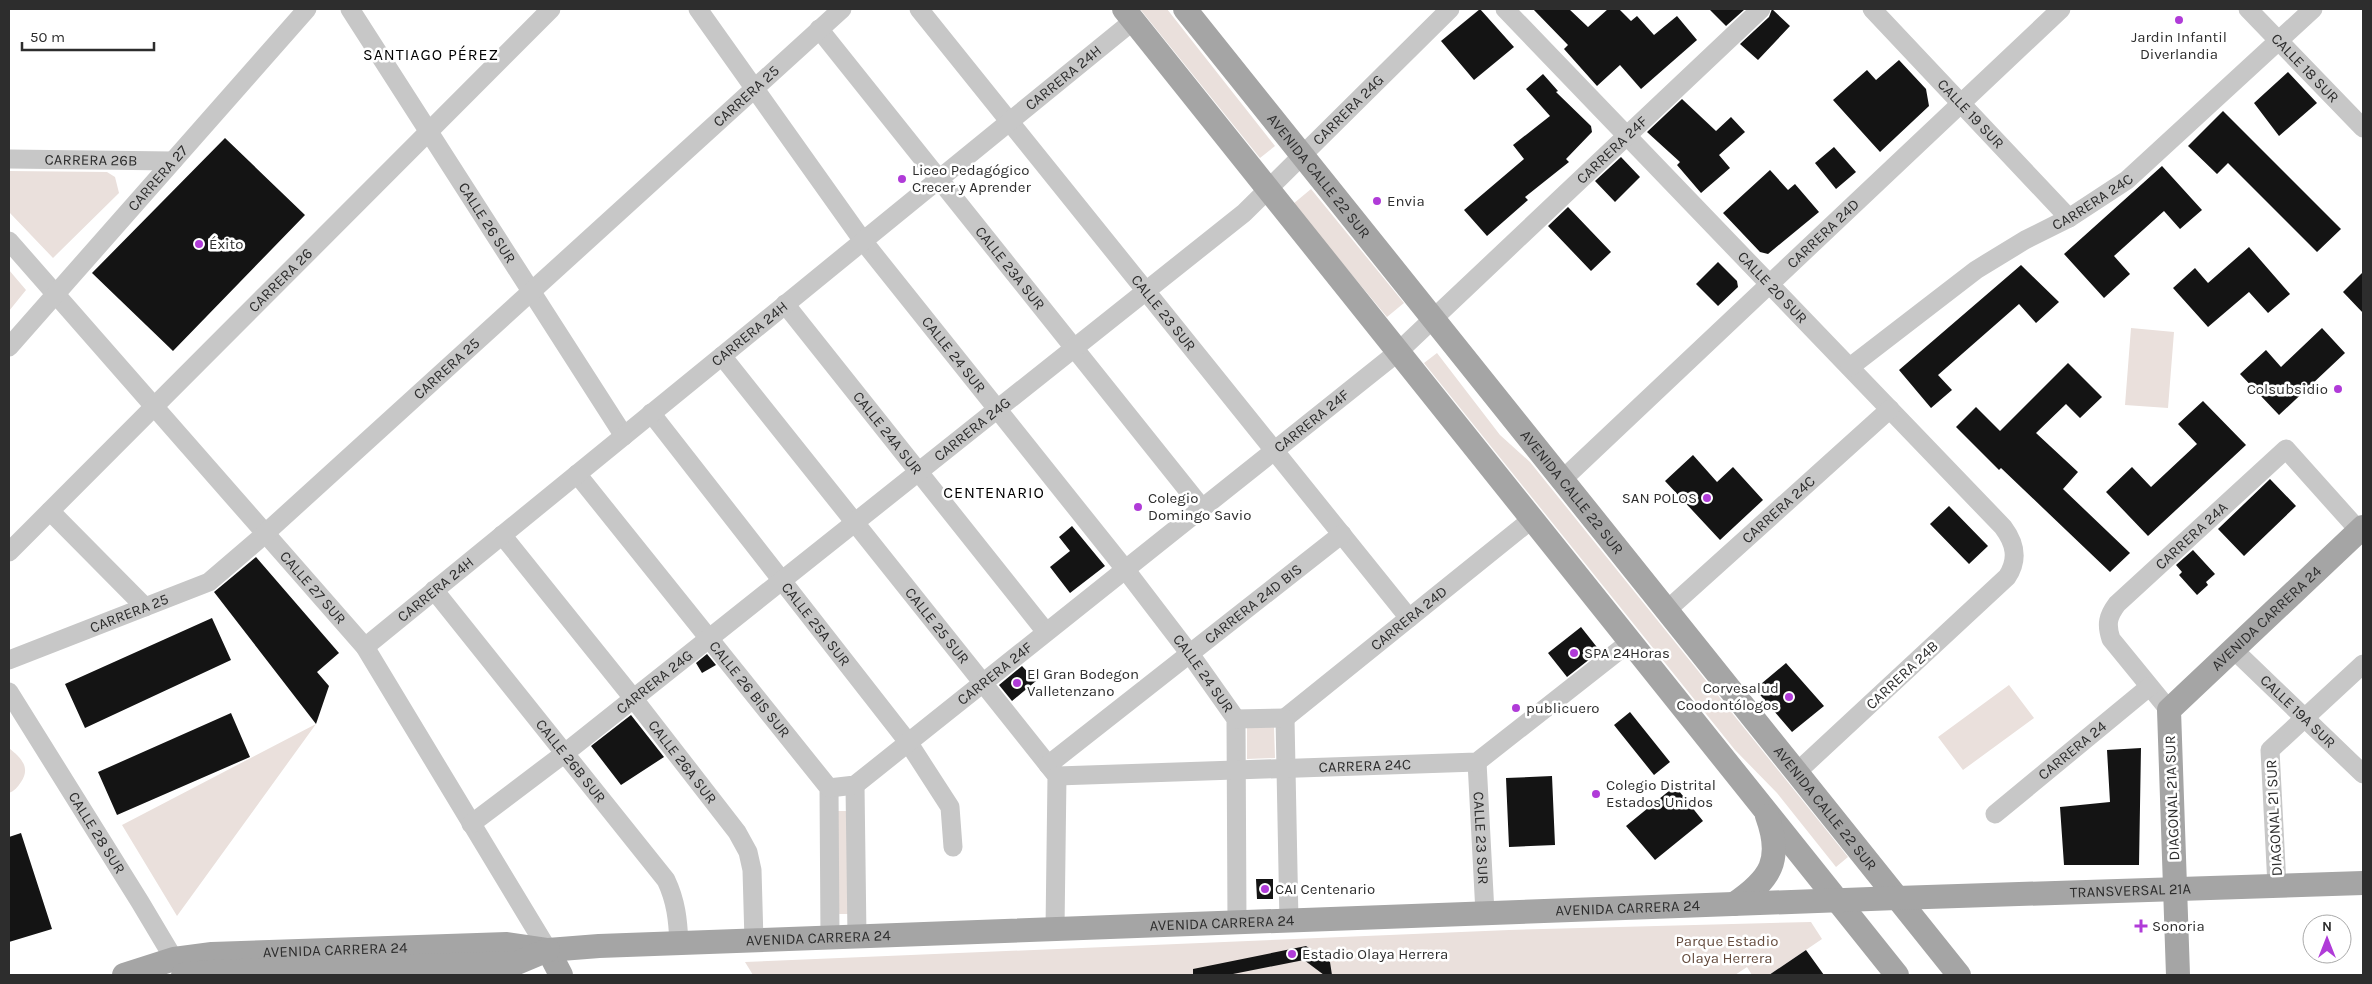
<svg xmlns="http://www.w3.org/2000/svg" width="2372" height="984" font-family="Karla,sans-serif">
	<style>
		.green { fill: #eae0dc }
		.building { fill: #141414 }
		.lines { fill: none; stroke-linecap: round; stroke-linejoin: round }
		.minor { stroke: #c7c7c7; stroke-width: 19 }
		.major { stroke: #a5a5a5; stroke-width: 24 }
		.poi-dot { fill: #b03bd8; stroke: #fff; stroke-width: 2 }
		.labels { text-anchor: middle; dominant-baseline: central; stroke-width: 5; stroke-linejoin: round; paint-order: stroke }
		.poi-label { font-size: 15px; fill: #2d2d2d; stroke: #fff; text-anchor: start }
		.street-label { font-size: 15px; fill: #2d2d2d; stroke: #fff }
		.park-label { font-size: 15px; fill: #654c3e; stroke: #fff }
		.neighbourhood-label { font-size: 16px; letter-spacing: 1px; fill: #000; stroke: #fff }
	</style>
	<rect width="100%" height="100%" fill="#fff"/>
	<!-- green -->
	<path class="green" d="M1140 9H1167L1275 146 1260 158Z
		M9 171 107 172 115 177 119 193 53 258 9 212Z
		M1311 189 1404 303 1387 317 1293 204Z
		M9 270 26 290 9 311Z
		M2131 328 2174 332 2168 408 2125 405Z
		M1437 353 1500 435 1530 462 1848 857 1836 867 1777 793 1735 750 1424 363Z
		M2009 685 2034 718 1963 770 1938 737Z
		M316 724 177 916 122 825Z
		M1274 727 1275 758 1247 759V728Z
		M9 748C21 758 31 767 21 782 18 787 14 791 9 793Z
		M836 811H847L848 914H837Z
		M1811 922 1822 939 1769 975H1752L1747 967 1735 975H753L745 962 1509 930Z"/>
	<!-- building -->
	<path class="building" d="M1480 9 1514 47 1474 80 1441 41Z
		M1533 9H1569L1588 27 1608 9H1619L1631 21 1637 16 1654 35 1677 16 1697 40 1641 89 1620 65 1597 86 1564 49 1568 45Z
		M1709 9H1745L1726 26Z
		M1772 9 1790 26 1758 60 1740 44 1769 17Z
		M1899 60 1926 89 1929 106 1880 152 1833 100 1867 70 1876 80Z
		M2288 72 2317 103 2279 136 2254 103Z
		M1543 74 1558 91 1556 92 1591 126 1592 132 1566 159 1569 162 1525 197 1528 200 1487 236 1464 210 1524 159 1513 145 1550 116 1526 89Z
		M1682 99 1716 131 1731 117 1745 132 1719 155 1730 168 1701 193 1677 165 1680 162 1647 132Z
		M2223 111 2341 229 2317 252 2228 163 2217 174 2188 146Z
		M225 138 305 215 173 351 92 273Z
		M1834 147 1856 172 1836 189 1815 163Z
		M1621 157 1640 177 1615 202 1595 181Z
		M2162 166 2202 210 2180 229 2164 211 2114 256 2130 274 2104 298 2064 254Z
		M1770 170 1788 190 1795 184 1819 212 1768 254 1760 252 1723 213Z
		M1568 207 1611 252 1591 271 1548 226Z
		M2249 247 2290 294 2268 313 2249 292 2208 327 2173 288 2195 268 2208 283Z
		M1718 262 1737 281 1738 287 1718 306 1696 284Z
		M2021 265 2059 302 2036 323 2019 304 1938 375 1952 390 1931 408 1899 370Z
		M2363 272V313L2343 292Z
		M2322 328 2345 353 2279 415 2240 374 2266 350 2281 367Z
		M2068 363 2102 397 2080 418 2066 404 2036 433 2078 472 2063 489 2130 553 2110 572 2001 468 1999 470 1956 427 1976 407 2000 431Z
		M2203 401 2246 445 2148 536 2106 492 2132 467 2151 487 2197 444 2178 424Z
		M1693 455 1717 482 1733 467 1763 500 1720 540 1665 481Z
		M2270 479 2296 506 2244 556 2218 529Z
		M1949 506 1988 546 1969 564 1930 524Z
		M1072 526 1105 566 1070 593 1050 567 1070 551 1059 537Z
		M2193 550 2215 574 2206 582 2208 585 2197 595 2179 575 2182 572 2176 565Z
		M256 557 339 653 317 672 329 686 316 724 214 592Z
		M212 618 231 660 85 728 65 684Z
		M1581 627 1600 651 1567 677 1548 653Z
		M707 654 716 665 702 673 696 663Z
		M1786 663 1824 706 1792 732 1755 689Z
		M1022 666 1036 681 1012 701 999 685Z
		M1630 712 1670 762 1654 775 1614 725Z
		M231 713 250 757 117 815 98 772Z
		M631 715 664 757 621 785 591 746Z
		M2141 748 2139 865H2064L2060 807 2110 802 2107 750Z
		M1552 776 1555 845 1509 847 1506 778Z
		M1675 786 1703 821 1655 860 1626 826Z
		M21 833 52 929 9 942V837Z
		M1256 879H1273V899H1257Z
		M1306 946 1330 962 1332 975H1324L1304 960 1228 975H1193V969Z
		M1806 950 1824 975H1769Z"/>
	<g class="lines">
		<!-- minor -->
		<g class="minor">
			<path id="s1" d="M350 9 624 436"/>
			<path id="s2" d="M698 9 863 241 1125 569 1190 654 1236 719 1237 923"/>
			<path id="s3" d="M919 9 1409 618"/>
			<path id="s4" d="M1505 9 2003 527C2015 543 2019 559 2007 577L1797 772"/>
			<path id="s5" d="M1872 9 2069 218"/>
			<path id="s6" d="M2248 9 2363 128"/>
			<path id="s7" d="M819 29 1202 508"/>
			<path id="s8" d="M9 159 173 161"/>
			<path id="s9" d="M9 241 365 647 548 950"/>
			<path id="s10" d="M785 304 1046 632"/>
			<path id="s11" d="M9 347 307 9"/>
			<path id="s12" d="M722 356 1057 776 1055 929"/>
			<path id="s13" d="M1850 367 1976 270 2025 240 2069 218 2127 180 2313 9"/>
			<path id="s14" d="M651 413 908 742 950 807 953 847"/>
			<path id="s15" d="M577 474 829 788 830 938"/>
			<path id="s16" d="M1562 480 2061 9"/>
			<path d="M50 511 145 607"/>
			<path id="s17" d="M502 535 633 698 737 832 748 852 752 870 754 941"/>
			<path id="s18" d="M9 552 551 9"/>
			<path id="s19" d="M434 590 666 880C676 901 678 920 679 944"/>
			<path id="s20" d="M1667 610 1890 409"/>
			<path id="s21" d="M365 647 1133 21"/>
			<path id="s22" d="M2233 649 2363 774"/>
			<path id="s23" d="M9 660 209 582 258 540 842 9"/>
			<path id="s24" d="M9 692 140 902 174 959"/>
			<path id="s25" d="M2169 710 2111 639C2106 624 2108 616 2117 604L2286 449 2363 535"/>
			<path id="s26" d="M1285 718 1532 519"/>
			<path d="M1285 718 1289 921"/>
			<path d="M1236 719 1285 718"/>
			<path id="s27" d="M1477 762 1485 913"/>
			<path id="s28" d="M1048 765 1342 534"/>
			<path id="s29" d="M1057 776 1477 762 1631 641"/>
			<path d="M855 785 857 937"/>
			<path id="s30" d="M829 788 855 785 1398 352 1761 9"/>
			<path id="s31" d="M1995 814 2149 687"/>
			<path id="s32" d="M471 824 565 753 1244 213 1450 9"/>
			<path d="M2277 886 2270 750 2363 664"/>
		</g>
		<!-- major -->
		<g class="major">
			<path d="M1124 9 1897 975"/>
			<path id="s33" d="M1185 9 1959 975"/>
			<path d="M1734 904C1771 879 1783 860 1767 816"/>
			<path d="M548 950 561 975"/>
			<path id="s34" d="M124 975 174 959 212 954 507 944 548 950 599 946 1897 898 2363 883"/>
			<path d="M183 975 209 972 517 963 548 950"/>
			<path id="s35" d="M2178 975 2169 710 2363 527"/>
		</g>
	</g>
	<!-- markers -->
	<g class="poi-dot">
		<circle cx="2179" cy="20" r="5"/>
		<circle cx="902" cy="179" r="5"/>
		<circle cx="1377" cy="201" r="5"/>
		<circle cx="199" cy="244" r="5"/>
		<circle cx="2338" cy="389" r="5"/>
		<circle cx="1707" cy="498" r="5"/>
		<circle cx="1138" cy="507" r="5"/>
		<circle cx="1574" cy="653" r="5"/>
		<circle cx="1017" cy="683" r="5"/>
		<circle cx="1789" cy="697" r="5"/>
		<circle cx="1516" cy="708" r="5"/>
		<circle cx="1596" cy="794" r="5"/>
		<circle cx="1265" cy="889" r="5"/>
		<path d="M2138.5 918.5h5v5h5v5h-5v5h-5v-5h-5v-5h5z"/>
		<circle cx="1292" cy="954" r="5"/>
	</g>
	<g class="labels">
		<!-- poi labels -->
		<g class="poi-label">
			<text x="2179" y="37" text-anchor="middle">Jardin Infantil<tspan x="2179" dy="17">Diverlandia</tspan></text>
			<text x="912" y="170">Liceo Pedagógico<tspan x="912" dy="17">Crecer y Aprender</tspan></text>
			<text x="1387" y="201">Envia</text>
			<text x="209" y="244">Éxito</text>
			<text x="2328" y="389" text-anchor="end">Colsubsidio</text>
			<text x="1148" y="498">Colegio<tspan x="1148" dy="17">Domingo Savio</tspan></text>
			<text x="1697" y="498" text-anchor="end">SAN POLOS</text>
			<text x="1584" y="653">SPA 24Horas</text>
			<text x="1027" y="674">El Gran Bodegon<tspan x="1027" dy="17">Valletenzano</tspan></text>
			<text x="1779" y="688" text-anchor="end">Corvesalud<tspan x="1779" dy="17">Coodontólogos</tspan></text>
			<text x="1526" y="708">publicuero</text>
			<text x="1606" y="785">Colegio Distrital<tspan x="1606" dy="17">Estados Unidos</tspan></text>
			<text x="1275" y="889">CAI Centenario</text>
			<text x="2152" y="926">Sonoria</text>
			<text x="1302" y="954">Estadio Olaya Herrera</text>
		</g>
		<!-- street labels -->
		<g class="street-label">
			<text stroke="none"><textPath href="#s6" startOffset="82">CALLE 18 SUR</textPath></text>
			<text stroke="none"><textPath href="#s21" startOffset="901">CARRERA 24H</textPath></text>
			<text stroke="none"><textPath href="#s23" startOffset="939">CARRERA 25</textPath></text>
			<text stroke="none"><textPath href="#s32" startOffset="1132">CARRERA 24G</textPath></text>
			<text stroke="none"><textPath href="#s5" startOffset="144">CALLE 19 SUR</textPath></text>
			<text stroke="none"><textPath href="#s30" startOffset="1015">CARRERA 24F</textPath></text>
			<text stroke="none"><textPath href="#s8" startOffset="82">CARRERA 26B</textPath></text>
			<text stroke="none"><textPath href="#s33" startOffset="214">AVENIDA CALLE 22 SUR</textPath></text>
			<text stroke="none"><textPath href="#s11" startOffset="225">CARRERA 27</textPath></text>
			<text stroke="none"><textPath href="#s13" startOffset="294">CARRERA 24C</textPath></text>
			<text stroke="none"><textPath href="#s1" startOffset="254">CALLE 26 SUR</textPath></text>
			<text stroke="none"><textPath href="#s16" startOffset="359">CARRERA 24D</textPath></text>
			<text stroke="none"><textPath href="#s7" startOffset="306">CALLE 23A SUR</textPath></text>
			<text stroke="none"><textPath href="#s18" startOffset="384">CARRERA 26</textPath></text>
			<text stroke="none"><textPath href="#s4" startOffset="386">CALLE 20 SUR</textPath></text>
			<text stroke="none"><textPath href="#s3" startOffset="390">CALLE 23 SUR</textPath></text>
			<text stroke="none"><textPath href="#s21" startOffset="496">CARRERA 24H</textPath></text>
			<text stroke="none"><textPath href="#s2" startOffset="430">CALLE 24 SUR</textPath></text>
			<text stroke="none"><textPath href="#s23" startOffset="534">CARRERA 25</textPath></text>
			<text stroke="none"><textPath href="#s30" startOffset="610">CARRERA 24F</textPath></text>
			<text stroke="none"><textPath href="#s32" startOffset="638">CARRERA 24G</textPath></text>
			<text stroke="none"><textPath href="#s10" startOffset="165">CALLE 24A SUR</textPath></text>
			<text stroke="none"><textPath href="#s33" startOffset="619">AVENIDA CALLE 22 SUR</textPath></text>
			<text stroke="none"><textPath href="#s20" startOffset="150">CARRERA 24C</textPath></text>
			<text stroke="none"><textPath href="#s25" startOffset="230">CARRERA 24A</textPath></text>
			<text stroke="none"><textPath href="#s9" startOffset="461">CALLE 27 SUR</textPath></text>
			<text stroke="none"><textPath href="#s21" startOffset="91">CARRERA 24H</textPath></text>
			<text stroke="none"><textPath href="#s28" startOffset="261">CARRERA 24D BIS</textPath></text>
			<text stroke="none"><textPath href="#s23" startOffset="129">CARRERA 25</textPath></text>
			<text stroke="none"><textPath href="#s26" startOffset="159">CARRERA 24D</textPath></text>
			<text stroke="none"><textPath href="#s35" startOffset="399">AVENIDA CARRERA 24</textPath></text>
			<text stroke="none"><textPath href="#s14" startOffset="268">CALLE 25A SUR</textPath></text>
			<text stroke="none"><textPath href="#s12" startOffset="345">CALLE 25 SUR</textPath></text>
			<text stroke="none"><textPath href="#s30" startOffset="205">CARRERA 24F</textPath></text>
			<text stroke="none"><textPath href="#s2" startOffset="835">CALLE 24 SUR</textPath></text>
			<text transform="translate(1902 675) rotate(-43)">CARRERA 24B</text>
			<text stroke="none"><textPath href="#s32" startOffset="232">CARRERA 24G</textPath></text>
			<text stroke="none"><textPath href="#s15" startOffset="276">CALLE 26 BIS SUR</textPath></text>
			<text stroke="none"><textPath href="#s22" startOffset="90">CALLE 19A SUR</textPath></text>
			<text stroke="none"><textPath href="#s31" startOffset="100">CARRERA 24</textPath></text>
			<text stroke="none"><textPath href="#s19" startOffset="219">CALLE 26B SUR</textPath></text>
			<text stroke="none"><textPath href="#s17" startOffset="290">CALLE 26A SUR</textPath></text>
			<text stroke="none"><textPath href="#s29" startOffset="308">CARRERA 24C</textPath></text>
			<text transform="translate(2172 798) rotate(-92)">DIAGONAL 21A SUR</text>
			<text stroke="none"><textPath href="#s33" startOffset="1024">AVENIDA CALLE 22 SUR</textPath></text>
			<text transform="translate(2274 818) rotate(-93)">DIAGONAL 21 SUR</text>
			<text stroke="none"><textPath href="#s24" startOffset="166">CALLE 28 SUR</textPath></text>
			<text stroke="none"><textPath href="#s27" startOffset="76">CALLE 23 SUR</textPath></text>
			<text stroke="none"><textPath href="#s34" startOffset="2011">TRANSVERSAL 21A</textPath></text>
			<text stroke="none"><textPath href="#s34" startOffset="1508">AVENIDA CARRERA 24</textPath></text>
			<text stroke="none"><textPath href="#s34" startOffset="1102">AVENIDA CARRERA 24</textPath></text>
			<text stroke="none"><textPath href="#s34" startOffset="698">AVENIDA CARRERA 24</textPath></text>
			<text stroke="none"><textPath href="#s34" startOffset="214">AVENIDA CARRERA 24</textPath></text>
		</g>
		<!-- park labels -->
		<g class="park-label">
			<text x="1727" y="941">Parque Estadio<tspan x="1727" dy="17">Olaya Herrera</tspan></text>
		</g>
		<!-- neighbourhood labels -->
		<g class="neighbourhood-label">
			<text x="431" y="54">SANTIAGO PÉREZ</text>
			<text x="994" y="492">CENTENARIO</text>
		</g>
	</g>
	<!-- border -->
	<rect width="2372" height="984" fill="none" stroke="#2d2d2d" stroke-width="20"/>
	<!-- north arrow -->
	<g transform="translate(2327 939)"><circle r="24" fill="#ffffff" stroke="#ababab"/>
	<path d="M0-4L9 19L0 12L-9 19Z" fill="#b03bd8"/>
	<text y="-8" font-size="14" font-weight="bold" text-anchor="middle" fill="#2d2d2d">N</text>
	</g>
	<!-- scale -->
	<path d="M22 42v8h132v-8" fill="none" stroke="#2d2d2d" stroke-width="2.5"/>
	<text x="30" y="42" font-size="15" fill="#2d2d2d" stroke="#ffffff" stroke-width="4" paint-order="stroke">50 m</text>
</svg>
